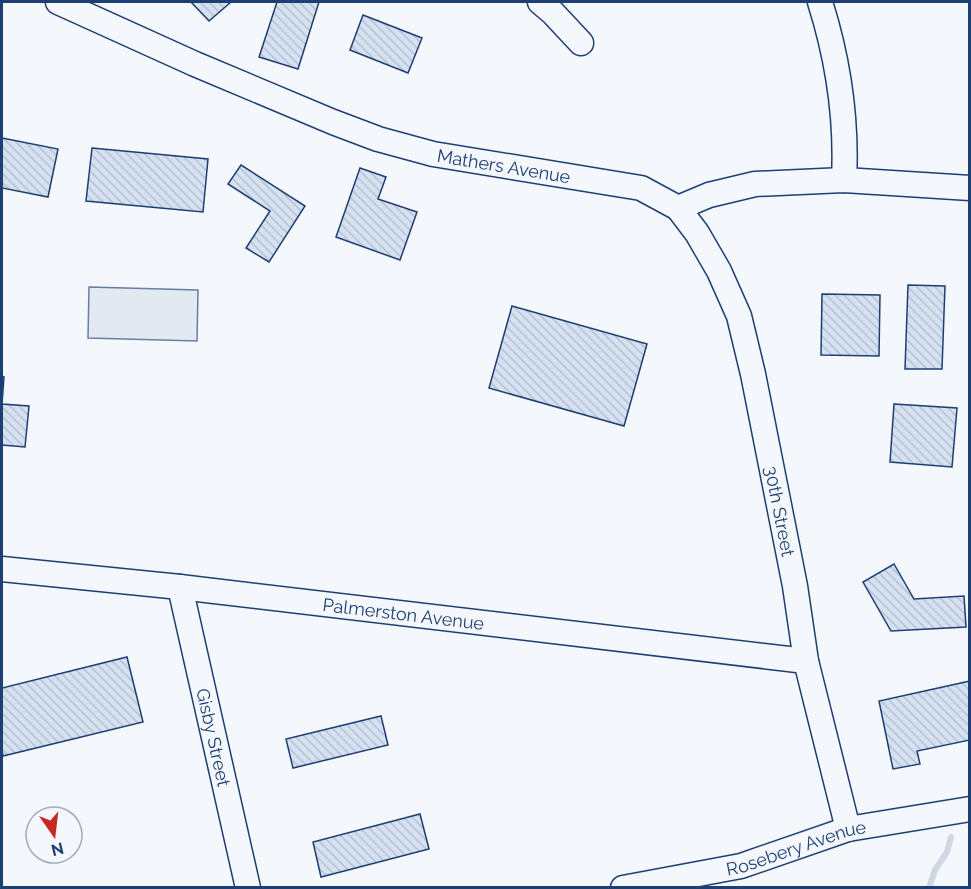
<svg xmlns="http://www.w3.org/2000/svg" width="971" height="889" font-family="Raleway,sans-serif">
	<style>
		.park { fill: #e3e9f0; stroke: #687fa3; stroke-width: 1.5 }
		.lines { fill: none; stroke-linecap: round; stroke-linejoin: round }
		.stream { stroke: #cfd7e4; stroke-width: 6 }
		.building { fill: url(#building-back-hatch); stroke: #1d3f73; stroke-width: 1.5 }
		.minor-casing { stroke: #1d3f73; stroke-width: 27 }
		.minor { stroke: #f4f7fb; stroke-width: 24 }
		.labels { text-anchor: middle; dominant-baseline: central; stroke-width: 4.5; stroke-linejoin: round; paint-order: stroke }
		.street-label { font-size: 18px; fill: #1d3f73; stroke: #f4f7fb }
	</style>
	<defs>
		<pattern id="building-back-hatch" width="6" height="6" patternUnits="userSpaceOnUse" patternTransform="scale(1.5)"><rect width="6" height="6" fill="#d5e0f0"/><path d="M-1 5l2 2M0 0l6 6M5-1l2 2" fill="none" stroke="#b6c1d1"/></pattern>
	</defs>
	<rect width="100%" height="100%" fill="#f4f7fb"/>
	<!-- park -->
	<path class="park" d="M89 287 198 290 197 341 88 338Z"/>
	<g class="lines">
		<!-- stream -->
		<path class="stream" d="M929 888 935 870 947 852 951 837"/>
	</g>
	<!-- building -->
	<path class="building" d="M191 2H231L209 21Z
		M277 2H319L298 69 259 57Z
		M363 15 422 38 408 73 350 50Z
		M2 138 58 149 48 197 2 188Z
		M92 148 208 159 203 212 86 201Z
		M241 165 305 206 269 262 246 248 270 211 228 184Z
		M360 168 386 177 378 199 417 212 400 260 336 237Z
		M908 285 945 286 942 369H905Z
		M822 294 880 295 879 356 821 355Z
		M512 306 647 344 624 426 489 388Z
		M2 376 4 377 2 404 29 406 25 447 2 445Z
		M894 404 957 408 952 467 890 462Z
		M894 564 914 599 964 596 966 627 891 631 863 582Z
		M127 657 143 722 3 756 2 750V688Z
		M970 681V740L917 751 920 764 893 769 879 701Z
		M381 716 388 745 293 768 286 739Z
		M420 814 429 849 321 877 313 842Z"/>
	<g class="lines">
		<defs>
			<g id="minor">
				<path id="s1" d="M58 2 195 64 333 122 378 139 433 154 641 188 678 208 709 195 755 184 844 180 970 188"/>
				<path d="M540 2 553 13 581 43"/>
				<path d="M820 2C838 59 847 121 844 180"/>
				<path id="s2" d="M678 208 697 233 719 271 739 316 753 374 795 586 806 661 848 829"/>
				<path id="s3" d="M2 569 180 587 806 661"/>
				<path id="s4" d="M180 587 248 888"/>
				<path id="s5" d="M623 888 741 866 848 829 970 809"/>
			</g>
		</defs>
		<!-- minor casing -->
		<use href="#minor" class="minor-casing"/>
		<!-- minor -->
		<use href="#minor" class="minor"/>
	</g>
	<g class="labels">
		<!-- street labels -->
		<g class="street-label">
			<text stroke="none"><textPath href="#s1" startOffset="477">Mathers Avenue</textPath></text>
			<text stroke="none"><textPath href="#s2" startOffset="324">30th Street</textPath></text>
			<text stroke="none"><textPath href="#s3" startOffset="404">Palmerston Avenue</textPath></text>
			<text stroke="none"><textPath href="#s4" startOffset="154">Gisby Street</textPath></text>
			<text stroke="none"><textPath href="#s5" startOffset="178">Rosebery Avenue</textPath></text>
		</g>
	</g>
	<!-- border -->
	<rect width="971" height="889" fill="none" stroke="#1d3f73" stroke-width="6"/>
	<!-- north arrow -->
	<g transform="translate(54 835) rotate(166)"><circle r="28" fill="#f4f7fb" stroke="#9eadc5" stroke-width="1.5"/>
	<path d="M0-4.5L10 22L0 15L-10 22Z" fill="#c62828"/>
	<text y="-9" font-size="16" font-weight="bold" text-anchor="middle" fill="#1d3f73">N</text>
	</g>
</svg>
